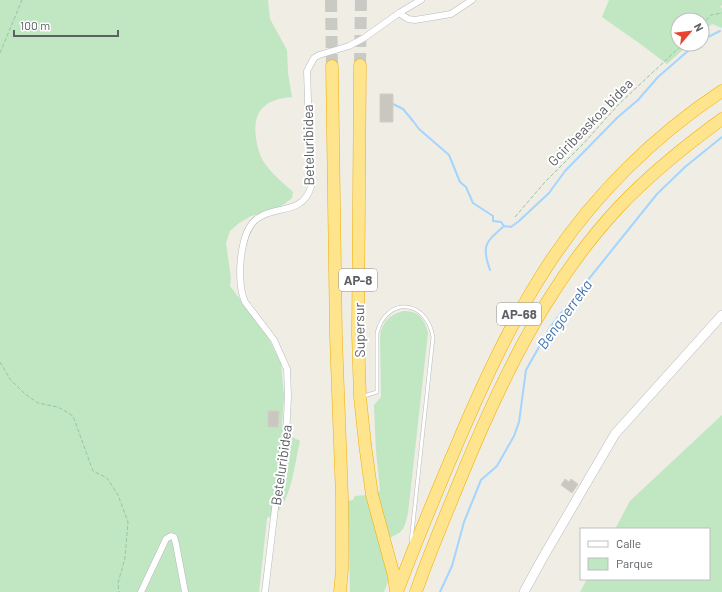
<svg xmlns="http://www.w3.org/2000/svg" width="722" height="592" font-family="Barlow,sans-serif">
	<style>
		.green { fill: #c0e6c2 }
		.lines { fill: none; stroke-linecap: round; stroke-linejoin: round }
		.stream { stroke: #a4d5ff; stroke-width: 2 }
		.building { fill: #cac7c1; stroke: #d3cfc2 }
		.highway-tunnel { stroke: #cacac4; stroke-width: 12; stroke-dasharray: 12 6; stroke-linecap: butt }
		.lane-casing { stroke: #b7babe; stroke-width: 4 }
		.street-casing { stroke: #b7babe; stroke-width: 7 }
		.secondary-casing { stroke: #b8bbc0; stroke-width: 10 }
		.highway-casing { stroke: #f3ae00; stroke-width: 13 }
		.path { stroke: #98c5a7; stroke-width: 1; stroke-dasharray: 4 2; stroke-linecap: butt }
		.lane { stroke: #fff; stroke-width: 3 }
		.street { stroke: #fff; stroke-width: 6 }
		.secondary { stroke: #fff; stroke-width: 9 }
		.highway { stroke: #fde48d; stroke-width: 12 }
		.labels { text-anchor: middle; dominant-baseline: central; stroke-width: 4; stroke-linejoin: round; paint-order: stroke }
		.shield { fill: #fff; stroke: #8d9093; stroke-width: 1 }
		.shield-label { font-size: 13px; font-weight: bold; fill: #5c6065 }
		.street-label { font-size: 14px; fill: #5c6065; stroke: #fff }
		.water-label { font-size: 15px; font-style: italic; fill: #4074b2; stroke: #fff }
	</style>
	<rect width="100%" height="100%" fill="#efede4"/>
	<!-- green -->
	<path class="green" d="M0 0H268L270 19 287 50 288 73 292 97C266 99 252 110 256 138 257 146 259 154 263 161 271 173 282 182 293 192L292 198 283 205 271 211 251 216 239 223 230 231 226 243 231 278 230 286 267 335 281 364 284 397 282 424 287 434 300 441C295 461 292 497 277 512 275 514 270 516 267 518L259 592H0Z
		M609 0H722V5L720 7 722 8V28L712 24 702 33V20H678V44H689L667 64 639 43 602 17Z
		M403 311C419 311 424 318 428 333L408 513C404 529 404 532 389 538V579L384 592H350L348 501 353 500 355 496 368 495 380 491 376 451 374 405 381 397 380 336C382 322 389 315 403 311Z
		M722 415V592H580L587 579H709V529H615L630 501Z"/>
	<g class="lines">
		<!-- stream -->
		<path class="stream" d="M702 40 720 31
			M393 104 403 109 413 121 419 129 449 155 460 182 466 187 473 203 493 216V221L501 222 504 226
			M490 270C481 245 486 242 504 226L511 227 519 221 549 193 565 171 618 117 638 100 658 77 696 44
			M440 592 452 566 464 522 481 480 497 466 514 436 519 422 526 370 551 326 657 194 685 167 722 137"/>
	</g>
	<!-- building -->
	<path class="building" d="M380 94H393V122H380Z
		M268 411H279L278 427H268Z
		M565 479 569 482 571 479 578 484 572 493 561 485Z"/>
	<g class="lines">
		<!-- highway-tunnel -->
		<path class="highway-tunnel" d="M331 0 332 66
			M360 65 361 0"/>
		<defs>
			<path id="lane" d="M364 396 377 392V333C386 297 426 298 433 337L411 542"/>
			<path id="street" d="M399 13 408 19 415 20 451 14 472 0
				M141 592 166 539 171 536 174 537 176 544 185 592
				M265 592 276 500 286 438 288 396 287 369 274 340 245 302C236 283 239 230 258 218 277 205 302 215 311 187L307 71 314 58 319 55 349 46 364 38 399 13 421 0"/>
			<path id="secondary" d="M524 592 542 559 615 434 722 315"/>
			<path id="highway" d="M360 65 358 334 360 397 365 444 372 495 394 576 396 592
				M332 66 336 337 342 498V570L340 592
				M397 592C416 542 437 491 458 442 484 381 512 320 548 265 593 196 654 136 722 91
				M416 592C429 554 445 517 460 480 500 382 546 285 619 207 650 174 685 146 722 119"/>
		</defs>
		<!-- lane casing -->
		<use href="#lane" class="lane-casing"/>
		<!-- street casing -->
		<use href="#street" class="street-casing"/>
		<!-- secondary casing -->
		<use href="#secondary" class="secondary-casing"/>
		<!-- highway casing -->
		<use href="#highway" class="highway-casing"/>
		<!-- path -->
		<path class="path" d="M702 25 711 15 722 13
			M0 53 22 0
			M515 217 545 182 583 144 619 104 683 44
			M0 362 10 379 25 394 38 403 58 407 73 416 93 471 107 478 118 495 128 522 125 558 118 583 119 592"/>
		<!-- lane -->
		<use href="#lane" class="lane"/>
		<!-- street -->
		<use href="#street" class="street"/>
		<!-- secondary -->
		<use href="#secondary" class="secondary"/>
		<!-- highway -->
		<use href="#highway" class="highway"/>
	</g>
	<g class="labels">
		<!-- shield labels -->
		<g class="shield">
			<rect x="339" y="269" width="38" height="22" rx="3"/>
			<rect x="497" y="303" width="44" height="22" rx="3"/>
		</g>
		<g class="shield-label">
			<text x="358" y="280">AP-8</text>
			<text x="519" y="314">AP-68</text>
		</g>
		<!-- street labels -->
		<g class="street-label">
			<text transform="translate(590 122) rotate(-46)">Goiribeaskoa bidea</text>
			<text transform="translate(308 145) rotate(-91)">Beteluribidea</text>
			<text transform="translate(359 330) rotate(-91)">Supersur</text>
			<text transform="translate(281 465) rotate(-82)">Beteluribidea</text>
		</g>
		<!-- water labels -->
		<g class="water-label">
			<text transform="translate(564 314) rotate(-54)">Bengoerreka</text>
		</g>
	</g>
	<!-- legend -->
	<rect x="580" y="528" width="130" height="52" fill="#ffffff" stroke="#bebfc1"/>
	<rect x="588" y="541" width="20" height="6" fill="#ffffff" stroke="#bebfc1"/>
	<text x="616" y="548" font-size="12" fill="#5c6065">Calle</text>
	<rect x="588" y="558" width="20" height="12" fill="#c0e6c2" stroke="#bebfc1"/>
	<text x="616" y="568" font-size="12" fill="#5c6065">Parque</text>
	<!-- north arrow -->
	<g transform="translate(690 32) rotate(62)"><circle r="19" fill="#ffffff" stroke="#bebfc1"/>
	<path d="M0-3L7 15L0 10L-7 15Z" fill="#ea432f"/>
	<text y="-6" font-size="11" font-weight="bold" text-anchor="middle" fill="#5c6065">N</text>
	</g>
	<!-- scale -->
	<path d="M14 30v6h104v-6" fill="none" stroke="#5c6065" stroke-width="2"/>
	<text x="20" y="30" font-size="12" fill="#5c6065" stroke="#ffffff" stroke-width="3" paint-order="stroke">100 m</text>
</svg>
